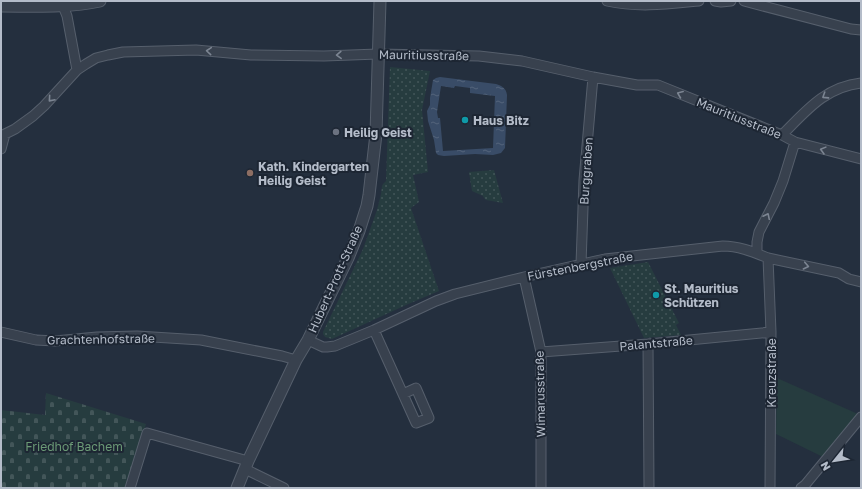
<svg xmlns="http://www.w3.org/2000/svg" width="862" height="489" font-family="'Golos Text',sans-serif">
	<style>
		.grass { fill: url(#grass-dots) }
		.cemetery { fill: url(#cemetery-stones) }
		.pitch { fill: #263c3f }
		.water { fill: url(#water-ripples); fill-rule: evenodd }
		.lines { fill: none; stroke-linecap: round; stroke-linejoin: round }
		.minor-casing { stroke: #565f6c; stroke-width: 11 }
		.tertiary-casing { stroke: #565f6c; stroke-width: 13 }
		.minor { stroke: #38414e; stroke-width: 9 }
		.tertiary { stroke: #38414e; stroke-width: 11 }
		.oneway { stroke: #7c8592 }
		.culture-dot { fill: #0f9aa8; stroke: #1d2633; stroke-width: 1.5 }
		.worship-dot { fill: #6b7280; stroke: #1d2633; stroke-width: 1.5 }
		.education-dot { fill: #8d6e63; stroke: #1d2633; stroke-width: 1.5 }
		.labels { text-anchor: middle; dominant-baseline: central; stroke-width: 4; stroke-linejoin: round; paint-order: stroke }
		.street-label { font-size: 12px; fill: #b4bcc9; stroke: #1d2633 }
		.poi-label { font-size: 12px; font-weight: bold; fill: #b4bcc9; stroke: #1d2633; text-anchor: start }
		.park-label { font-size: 12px; fill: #6b9a76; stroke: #1d2633 }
	</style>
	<defs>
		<pattern id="grass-dots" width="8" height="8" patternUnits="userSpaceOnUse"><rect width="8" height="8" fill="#263c3f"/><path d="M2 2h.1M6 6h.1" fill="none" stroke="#435659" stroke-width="1.8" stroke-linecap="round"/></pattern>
		<pattern id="cemetery-stones" width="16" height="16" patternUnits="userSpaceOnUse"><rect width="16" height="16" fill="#263c3f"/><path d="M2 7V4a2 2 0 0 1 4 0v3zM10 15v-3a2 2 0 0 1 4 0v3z" fill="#435659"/></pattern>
		<pattern id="water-ripples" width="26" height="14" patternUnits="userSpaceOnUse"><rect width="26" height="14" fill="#394c67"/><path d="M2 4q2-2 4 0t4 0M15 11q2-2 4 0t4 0" fill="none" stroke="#53647b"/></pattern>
	</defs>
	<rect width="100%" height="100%" fill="#242f3e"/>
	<!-- grass -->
	<path class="grass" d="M390 67 430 71 422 110 428 172 413 175 419 202 411 208 439 291 406 305 332 339 325 337 323 334V332L363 249 377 210 381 194 382 186 383 184 386 181Z
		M494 170 503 203 486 200 484 198 483 196 472 191 469 172Z
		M648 262 679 323 676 325 681 335 644 338 610 268Z"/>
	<!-- cemetery -->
	<path class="cemetery" d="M46 393 146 424 127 488H1V410L45 415Z"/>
	<!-- pitch -->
	<path class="pitch" d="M777 378 858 414 823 457 776 434Z"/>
	<!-- water -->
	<path class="water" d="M440 77 496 84C502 86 506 88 507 95L505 148 501 153 493 155 475 154 444 156 438 155 436 153 434 140 428 121 427 111 430 105V98L433 80 436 78ZM441 86 454 88 455 86 470 88V93L495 96 493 148 443 151 440 118H438L437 112Z"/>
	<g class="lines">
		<defs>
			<path id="minor" d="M61 1 67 16 77 70
				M607 1C639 8 668 4 699 1
				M715 1 721 2 731 1
				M744 1 851 29 861 30
				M782 135C806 111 825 87 861 83
				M1 136 15 129 33 116 44 106 77 70 86 64 96 58 108 55 123 52 196 50 251 55 324 56 378 54 479 56 522 61 593 77 637 85H658L782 135 795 142 861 159
				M1 149 5 134
				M757 253V242L759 232 774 203 783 181 795 142
				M768 258 771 332 770 488
				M581 264 584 180 593 77
				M524 277 541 352V488
				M374 330 416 423 429 418 416 388 403 394
				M1 332 36 340 55 341 97 337 137 336 201 340 282 356 296 360
				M308 340 323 347H327L335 346 374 330 436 301 455 294 524 277 605 259 723 246C739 246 753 252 768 258L839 273 849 279 861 282
				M648 344 649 488
				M541 352 648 344 771 332
				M245 469 284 488
				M130 488 147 433 248 461
				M801 488 805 485 861 417"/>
			<path id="tertiary" d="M1 6C34 6 67 8 100 1
				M237 488 248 461 296 360 308 340 348 258 359 231 367 206 369 195 376 134 380 1"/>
		</defs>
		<!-- minor casing -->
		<use href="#minor" class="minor-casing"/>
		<!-- tertiary casing -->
		<use href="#tertiary" class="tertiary-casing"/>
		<!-- minor -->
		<use href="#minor" class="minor"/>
		<!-- tertiary -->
		<use href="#tertiary" class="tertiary"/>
	</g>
	<!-- one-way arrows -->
	<defs><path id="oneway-chevron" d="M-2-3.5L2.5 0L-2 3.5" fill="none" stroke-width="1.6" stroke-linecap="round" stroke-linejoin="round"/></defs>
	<g class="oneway">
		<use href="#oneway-chevron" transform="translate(209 51) rotate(-175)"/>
		<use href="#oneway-chevron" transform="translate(339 55) rotate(178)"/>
		<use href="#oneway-chevron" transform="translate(680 94) rotate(-158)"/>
		<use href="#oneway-chevron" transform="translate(825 96) rotate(147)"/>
		<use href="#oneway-chevron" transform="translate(51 99) rotate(131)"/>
		<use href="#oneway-chevron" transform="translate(823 150) rotate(-165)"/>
		<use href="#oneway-chevron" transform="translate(767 216) rotate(-64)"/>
		<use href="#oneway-chevron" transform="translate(806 266) rotate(12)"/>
	</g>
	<!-- markers -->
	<g class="culture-dot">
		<circle cx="465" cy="120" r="4"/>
		<circle cx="656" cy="295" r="4"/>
	</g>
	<circle class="worship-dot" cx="336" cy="132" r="4"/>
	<circle class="education-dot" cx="250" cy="173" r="4"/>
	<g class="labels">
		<!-- street labels -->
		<g class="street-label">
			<text transform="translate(424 55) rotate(1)">Mauritiusstraße</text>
			<text transform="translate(739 118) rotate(22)">Mauritiusstraße</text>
			<text transform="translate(586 171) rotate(-86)">Burggraben</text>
			<text transform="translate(580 266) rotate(-11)">Fürstenbergstraße</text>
			<text transform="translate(335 279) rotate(-66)">Hubert-Prott-Straße</text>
			<text transform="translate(101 339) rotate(-1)">Grachtenhofstraße</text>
			<text transform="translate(656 343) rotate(-5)">Palantstraße</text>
			<text transform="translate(771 373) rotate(-90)">Kreuzstraße</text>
			<text transform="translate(540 394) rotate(-91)">Wimarusstraße</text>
		</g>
		<!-- poi labels -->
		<g class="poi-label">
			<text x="473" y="120">Haus Bitz</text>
			<text x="344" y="132">Heilig Geist</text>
			<text x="258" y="166">Kath. Kindergarten<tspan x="258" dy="14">Heilig Geist</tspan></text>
			<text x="664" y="288">St. Mauritius<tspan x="664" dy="14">Schützen</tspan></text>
		</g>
		<!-- park labels -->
		<g class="park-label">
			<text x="74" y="446">Friedhof Bachem</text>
		</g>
	</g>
	<!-- border -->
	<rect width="862" height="489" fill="none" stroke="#b4bcc9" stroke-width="4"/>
	<!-- north arrow -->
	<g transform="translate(834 461) rotate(240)" stroke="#1d2633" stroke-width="3" paint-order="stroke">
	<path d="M0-3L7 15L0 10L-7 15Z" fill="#b4bcc9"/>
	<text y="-6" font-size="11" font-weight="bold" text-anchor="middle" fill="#b4bcc9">N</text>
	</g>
</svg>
